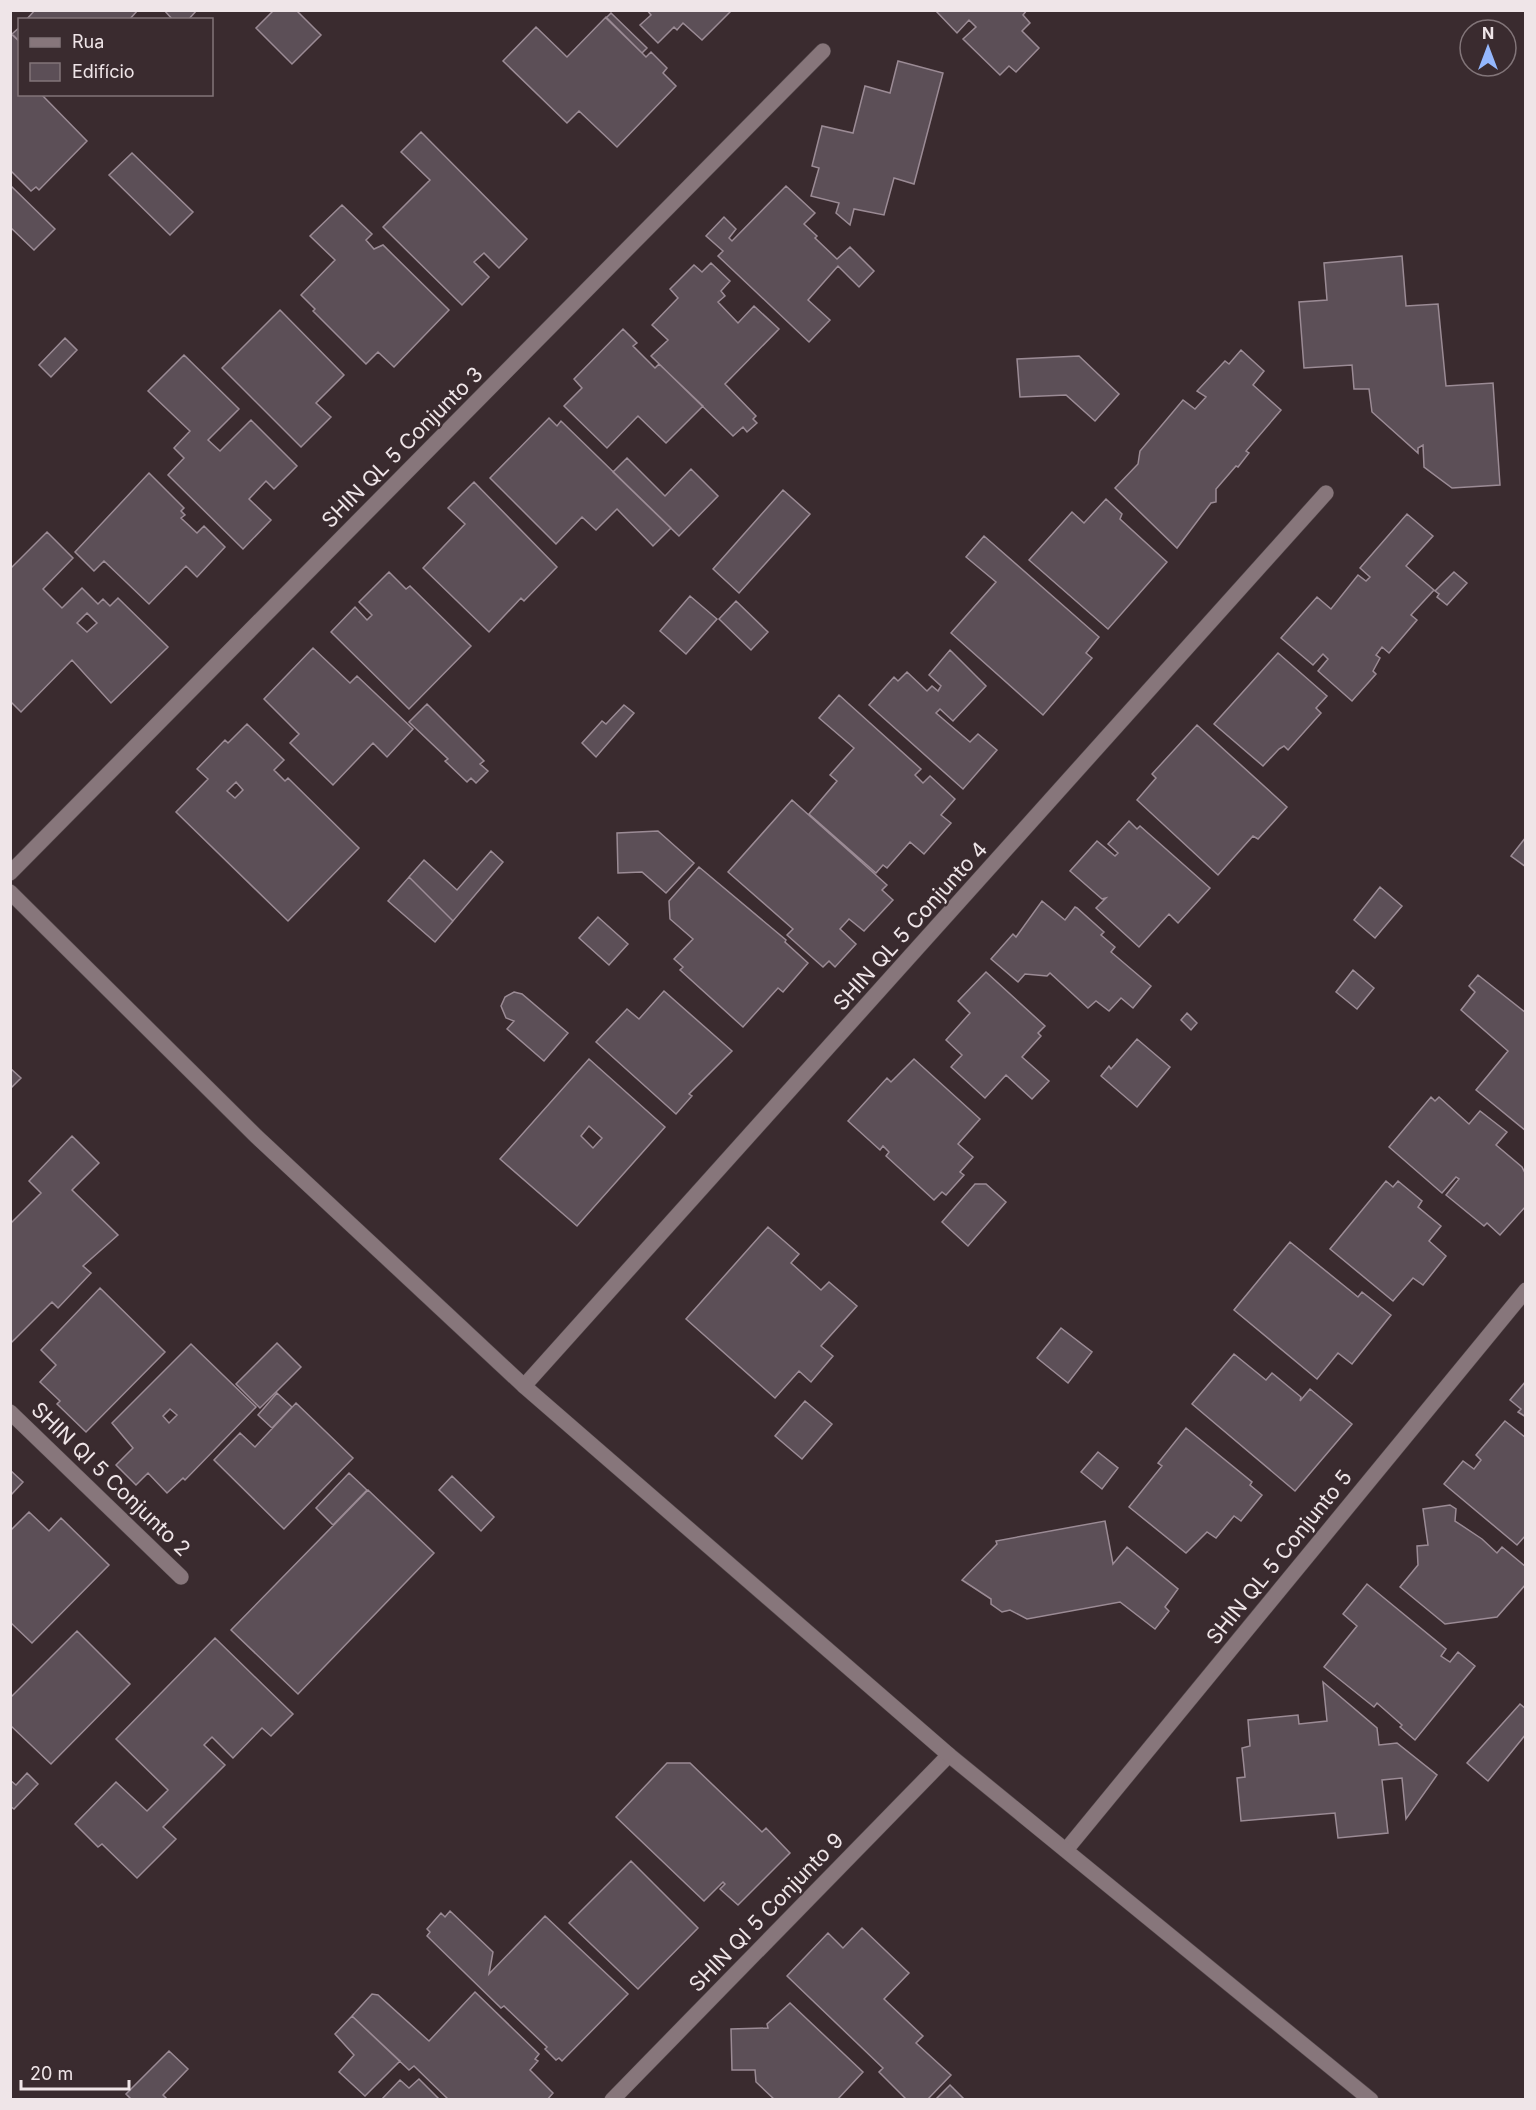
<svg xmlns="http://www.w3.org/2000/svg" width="1536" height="2110" font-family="Inter,sans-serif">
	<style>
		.building { fill: #5c4f57; stroke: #9b8b95; stroke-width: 1.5; fill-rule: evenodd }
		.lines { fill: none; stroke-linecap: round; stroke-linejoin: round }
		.minor-casing { stroke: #564a4d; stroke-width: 16 }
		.tertiary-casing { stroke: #564a4d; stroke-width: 16 }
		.minor { stroke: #87767b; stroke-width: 15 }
		.tertiary { stroke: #87767b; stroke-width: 15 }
		.labels { text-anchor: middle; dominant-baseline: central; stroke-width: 4.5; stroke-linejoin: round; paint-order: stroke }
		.street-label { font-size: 21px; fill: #efe5e8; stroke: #3a2b2f }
	</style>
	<rect width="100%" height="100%" fill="#3a2b2f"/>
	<!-- building -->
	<path class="building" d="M35 10H138L129 20H26Z
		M164 10H197L188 20H173Z
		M274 10H296L321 35 292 64 256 28Z
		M647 10H732L702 40 683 23 677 30 674 27 658 43 640 25 651 15Z
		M935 10H1027L1023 15 1030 23 1022 31 1039 48 1016 72 1009 66 1000 75 963 39 976 27 969 20 957 33Z
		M611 13 647 48 642 53 606 18Z
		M606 17 646 57 651 52 667 68 663 73 676 86 617 147 579 111 567 123 503 61 536 27 567 57Z
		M20 27V42L12 34Z
		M10 33 20 42V94H41L87 141 39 190 36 187 31 191 10 170Z
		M898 61 943 73 914 184 894 178 884 215 854 209 850 225 836 213 839 203 811 196 819 168 812 166 822 126 853 133 865 86 890 93Z
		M421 132 527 239 499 268 484 253 474 262 489 277 462 305 383 227 430 180 401 152Z
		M132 153 193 212 170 235 109 175Z
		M10 185 55 229 34 250 10 227Z
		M786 186 815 213 804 224 817 236 815 238 837 259 850 247 874 271 859 287 838 266 831 274 808 300 830 320 809 342 718 256 723 251 706 236 724 217 736 229 729 238 732 241Z
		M342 205 372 234 366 240 374 249 383 245 449 310 394 367 378 352 366 364 313 311 315 309 301 295 335 260 310 236Z
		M1402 256 1406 306 1438 304 1446 386 1493 383 1500 485 1452 488 1424 467 1423 445 1418 448V453L1372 412 1369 389H1354L1352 365 1304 368 1299 302 1327 300 1324 263Z
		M711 263 730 281 721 291 725 296 718 302 738 323 754 306 779 329 725 384 756 416 753 419 757 423 747 432 743 427 733 436 651 356 668 340 652 325 678 298 670 289 694 265 702 272Z
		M280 310 344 375 316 403 331 417 301 447 222 368Z
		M623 329 637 343 633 346 655 368 659 364 703 406 666 443 638 416 607 448 564 406 582 388 574 379Z
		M65 338 77 350 51 377 39 365Z
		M1241 350 1264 371 1253 385 1281 410 1246 451 1249 453 1238 467 1236 466 1216 489V502L1211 503 1177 548 1115 488 1138 464 1140 451 1183 400 1195 409 1206 397 1197 391 1225 361 1229 364Z
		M184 355 239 409 208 440 220 451 251 420 297 466 274 489 266 481 249 499 271 520 243 549 168 475 184 458 174 448 190 431 148 391Z
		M1079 356 1119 394 1095 421 1066 395 1020 397 1017 359Z
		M549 418 557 426 561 421 671 528 653 546 617 509 596 530 582 517 556 544 490 478Z
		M627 458 665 496 691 469 718 496 679 536 613 472Z
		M149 473 184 508 181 511 185 515 181 518 197 533 204 526 225 547 197 577 186 566 149 604 104 561 94 571 75 552Z
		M474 482 557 567 524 601 521 598 489 632 423 568 465 524 448 508Z
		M783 490 810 514 739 593 713 569Z
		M1106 499 1122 514 1120 519 1167 562 1108 629 1029 560 1072 512 1084 523Z
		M1407 514 1433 536 1406 566 1434 590 1411 615 1417 620 1389 653 1382 647 1376 655 1380 658 1373 671 1376 674 1352 701 1318 671 1328 659 1323 654 1313 665 1281 638 1317 597 1331 609 1358 575 1366 581 1370 577 1360 568Z
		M47 532 73 558 43 589 62 608 82 588 98 604 103 599 110 606 118 598 168 647 111 703 72 660 21 712 10 701V569ZM87 613 97 623 87 632 77 623Z
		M984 536 1099 637 1086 653 1092 658 1043 715 951 633 996 582 966 557Z
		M389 572 406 589 410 586 471 646 409 709 331 632 355 607 367 620 372 615 359 602Z
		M1454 572 1467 583 1447 605 1437 597 1439 594 1435 591Z
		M690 596 717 619 686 654 660 631Z
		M736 601 768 632 751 650 719 619Z
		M313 648 350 683 357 676 413 729 387 757 373 743 333 785 290 743 299 734 264 699Z
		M950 650 986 686 953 721 940 709 936 713 970 742 978 734 997 750 963 789 869 705 894 677 898 681 907 672 927 691 932 686 938 691 941 686 929 675Z
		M1278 653 1327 696 1316 708 1321 713 1288 750 1284 746 1279 749 1263 766 1214 724Z
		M839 695 921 769 915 775 923 783 930 776 955 799 941 815 951 823 924 854 910 842 887 868 883 865 876 873 809 814 837 781 830 775 854 748 819 718Z
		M427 704 484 761 480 764 488 771 476 783 471 778 467 782 445 761 448 759 409 722Z
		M624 705 634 713 596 757 582 743 602 721 606 724Z
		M247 724 284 760 274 770 285 781 288 778 359 848 288 921 176 812 208 779 197 769 225 740 228 743ZM236 782 243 790 235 798 227 791Z
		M1197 725 1287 807 1258 839 1253 836 1218 875 1137 800 1156 778 1152 774Z
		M792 800 887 885 882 890 893 900 864 931 849 919 840 929 856 944 835 967 829 961 823 967 787 935 793 929 728 872Z
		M1129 821 1137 829 1140 826 1210 888 1178 923 1169 914 1139 947 1096 908 1106 898 1102 899 1070 871 1097 841 1115 856 1118 853 1108 844Z
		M658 831 694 863 666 893 642 872 618 873 617 833Z
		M1526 837V867L1511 856Z
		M491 851 503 862 453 921 409 877 424 860 457 890Z
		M699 867 786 940 785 942 808 963 783 992 778 988 743 1027 680 970 683 967 674 959 693 939 670 919 669 901Z
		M409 877 453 921 435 942 388 901Z
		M1380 887 1402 906 1375 938 1354 920Z
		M1042 901 1065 920 1075 907 1077 908 1104 932 1101 935 1115 947 1111 952 1151 986 1133 1008 1121 998 1109 1011 1096 1001 1088 1008 1050 973 1047 976 1025 974 1018 982 991 959 1013 934 1016 937Z
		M598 917 628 944 609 965 579 938Z
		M1353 970 1374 988 1357 1009 1336 992Z
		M986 972 1045 1026 1038 1033 1041 1036 1022 1057 1049 1081 1032 1099 1006 1075 985 1098 951 1067 962 1055 946 1040 970 1013 958 1001Z
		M1478 975 1526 1013V1131L1476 1090 1508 1051 1461 1010 1475 992 1469 986Z
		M664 991 732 1051 689 1094 692 1096 676 1114 596 1042 627 1009 639 1019Z
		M514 992 522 994 568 1033 544 1061 507 1029 514 1021 506 1018 501 1006 505 997Z
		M1187 1013 1197 1023 1191 1030 1181 1020Z
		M1137 1039 1170 1067 1137 1107 1101 1076 1109 1066 1111 1069Z
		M589 1059 665 1127 577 1226 500 1159ZM589 1126 602 1138 593 1148 581 1136Z
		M914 1059 980 1119 958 1144 973 1157 960 1172 964 1175 946 1195 942 1192 934 1200 886 1156 889 1152 883 1146 880 1150 848 1121 887 1078 891 1082Z
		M10 1068 21 1078 10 1089Z
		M1431 1097 1435 1101 1439 1097 1469 1124 1480 1111 1507 1132 1496 1145 1522 1167 1526 1175V1206L1500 1235 1487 1223 1484 1226 1446 1195 1459 1179 1456 1177 1442 1193 1389 1147Z
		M72 1136 99 1163 72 1190 118 1235 83 1266 91 1273 58 1308 52 1302 10 1344V1224L41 1193 29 1181Z
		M1386 1181 1393 1187 1398 1181 1422 1201 1418 1207 1441 1226 1429 1241 1446 1256 1423 1285 1413 1278 1393 1301 1330 1249Z
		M975 1184H986L1006 1202 968 1246 942 1222Z
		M768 1227 799 1254 791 1263 821 1290 829 1282 857 1306 821 1346 833 1356 811 1382 799 1371 775 1398 686 1319Z
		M1290 1242 1358 1297 1362 1292 1391 1315 1352 1364 1338 1353 1317 1379 1234 1310Z
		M100 1288 165 1352 86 1432 57 1404 60 1401 40 1382 56 1365 41 1350Z
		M1061 1328 1092 1352 1068 1383 1037 1358Z
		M277 1343 301 1367 260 1408 236 1384Z
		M191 1344 256 1407 185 1480 183 1478 167 1493 148 1473 136 1485 116 1465 133 1448 112 1423ZM170 1409 177 1415 169 1423 163 1416Z
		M1234 1354 1266 1380 1272 1373 1301 1397 1300 1401 1310 1389 1352 1424 1295 1491 1192 1404Z
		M1526 1381V1417L1518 1412 1521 1409 1510 1400Z
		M277 1393 292 1407 272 1428 258 1415Z
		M805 1401 832 1424 802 1459 775 1436Z
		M296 1403 353 1458 284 1529 214 1460 240 1433 255 1447Z
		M1505 1421 1526 1438V1535L1517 1545 1444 1484 1463 1461 1474 1469 1481 1460 1476 1455Z
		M1186 1428 1252 1482 1250 1485 1262 1495 1241 1521 1234 1516 1216 1538 1207 1532 1186 1553 1129 1507 1162 1466 1158 1463Z
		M1098 1452 1118 1468 1102 1489 1081 1472Z
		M10 1470 23 1482 10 1496Z
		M349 1473 367 1490 333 1525 316 1508Z
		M452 1476 494 1517 481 1531 439 1490Z
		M368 1490 434 1553 298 1694 231 1630Z
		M1450 1505 1456 1509 1455 1521 1482 1539 1497 1553 1502 1547 1526 1567V1584L1497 1617 1445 1624 1400 1587 1418 1565 1417 1546 1428 1545 1423 1509Z
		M29 1512 49 1531 61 1518 109 1565 32 1643 10 1622V1531Z
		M1105 1521 1113 1564 1127 1547 1178 1589 1165 1607 1169 1611 1155 1629 1120 1602 1027 1619 1010 1610 1002 1612 991 1604V1599L962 1580 997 1544 996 1541Z
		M1367 1584 1446 1649 1441 1656 1450 1662 1458 1652 1475 1666 1415 1740 1400 1727 1402 1725 1377 1703 1374 1707 1324 1667 1357 1626 1343 1614Z
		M77 1631 130 1684 51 1764 10 1725V1698Z
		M215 1638 293 1714 271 1736 262 1728 233 1758 212 1737 204 1745 225 1765 163 1827 176 1839 137 1878 102 1844 98 1847 75 1824 116 1782 147 1811 168 1790 116 1739Z
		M1323 1682 1377 1728 1379 1745 1397 1743 1437 1775 1406 1819 1402 1778 1382 1780 1388 1833 1338 1838 1335 1813 1241 1821 1237 1778 1245 1777 1242 1748 1250 1746 1248 1720 1298 1715 1299 1724 1327 1721Z
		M1520 1704 1526 1709V1734L1488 1781 1467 1763Z
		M667 1763H690L762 1832 766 1828 790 1853 738 1905 720 1889 725 1884 723 1882 704 1901 616 1817Z
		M27 1773 38 1784 14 1809 10 1806V1780L16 1785Z
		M631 1861 698 1928 638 1989 569 1923Z
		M450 1911 493 1952 489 1974 545 1916 628 1994 562 2061 559 2058 556 2060 545 2049 547 2047 504 2006 501 2008 427 1936 430 1932 427 1929 441 1913 445 1917Z
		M862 1928 909 1973 884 1999 923 2036 916 2043 951 2075 927 2100H907L879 2072 883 2068 787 1976 828 1933 843 1948Z
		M475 1992 539 2054 535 2059 538 2061 530 2070 553 2093 547 2100H449L414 2066 409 2070 352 2016 372 1994 378 1995 429 2041Z
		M790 2003 863 2072 837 2100H775L756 2082 755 2070H732L731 2029 768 2028 767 2024Z
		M352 2016 400 2061 365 2096 339 2072 354 2055 335 2034Z
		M169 2051 188 2069 163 2095 168 2100H132L126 2094Z
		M419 2079 440 2100H381L400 2080 409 2088Z
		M950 2085 965 2100H935Z"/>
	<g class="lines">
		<defs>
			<path id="minor" d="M10 873 823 51
				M524 1386 1326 493
				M10 1412 181 1577
				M1066 1850 1526 1290
				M612 2100 949 1755"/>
			<path id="tertiary" d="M10 892 256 1136 524 1386 949 1755 1371 2100"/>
		</defs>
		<!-- minor casing -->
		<use href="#minor" class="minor-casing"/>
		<!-- tertiary casing -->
		<use href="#tertiary" class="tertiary-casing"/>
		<!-- minor -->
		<use href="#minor" class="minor"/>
		<!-- tertiary -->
		<use href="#tertiary" class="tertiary"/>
	</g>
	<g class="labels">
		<!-- street labels -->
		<g class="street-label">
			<text transform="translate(402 447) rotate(-45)">SHIN QL 5 Conjunto 3</text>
			<text transform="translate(910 926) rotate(-48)">SHIN QL 5 Conjunto 4</text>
			<text transform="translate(111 1479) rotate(44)">SHIN QI 5 Conjunto 2</text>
			<text transform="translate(1279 1557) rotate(-51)">SHIN QL 5 Conjunto 5</text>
			<text transform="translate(766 1912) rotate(-46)">SHIN QI 5 Conjunto 9</text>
		</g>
	</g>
	<!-- border -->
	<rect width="1536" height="2110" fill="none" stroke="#efe5e8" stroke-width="24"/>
	<!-- legend -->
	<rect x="18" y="18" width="195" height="78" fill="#3a2b2f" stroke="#827579" stroke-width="1.5"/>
	<rect x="30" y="38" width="30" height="9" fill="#87767b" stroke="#827579" stroke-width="1.5"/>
	<text x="72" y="48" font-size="18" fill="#efe5e8">Rua</text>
	<rect x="30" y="63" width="30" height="18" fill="#5c4f57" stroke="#827579" stroke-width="1.5"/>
	<text x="72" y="78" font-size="18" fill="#efe5e8">Edifício</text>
	<!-- north arrow -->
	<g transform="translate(1488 48)"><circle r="28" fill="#3a2b2f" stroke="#827579" stroke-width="1.5"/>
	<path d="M0-4.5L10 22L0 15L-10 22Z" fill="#94b7fd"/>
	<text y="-9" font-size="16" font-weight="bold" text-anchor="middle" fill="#efe5e8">N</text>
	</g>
	<!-- scale -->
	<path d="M21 2080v9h108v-9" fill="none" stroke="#efe5e8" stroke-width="3"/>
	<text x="30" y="2080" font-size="18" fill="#efe5e8" stroke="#3a2b2f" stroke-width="4.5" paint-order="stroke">20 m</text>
</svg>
